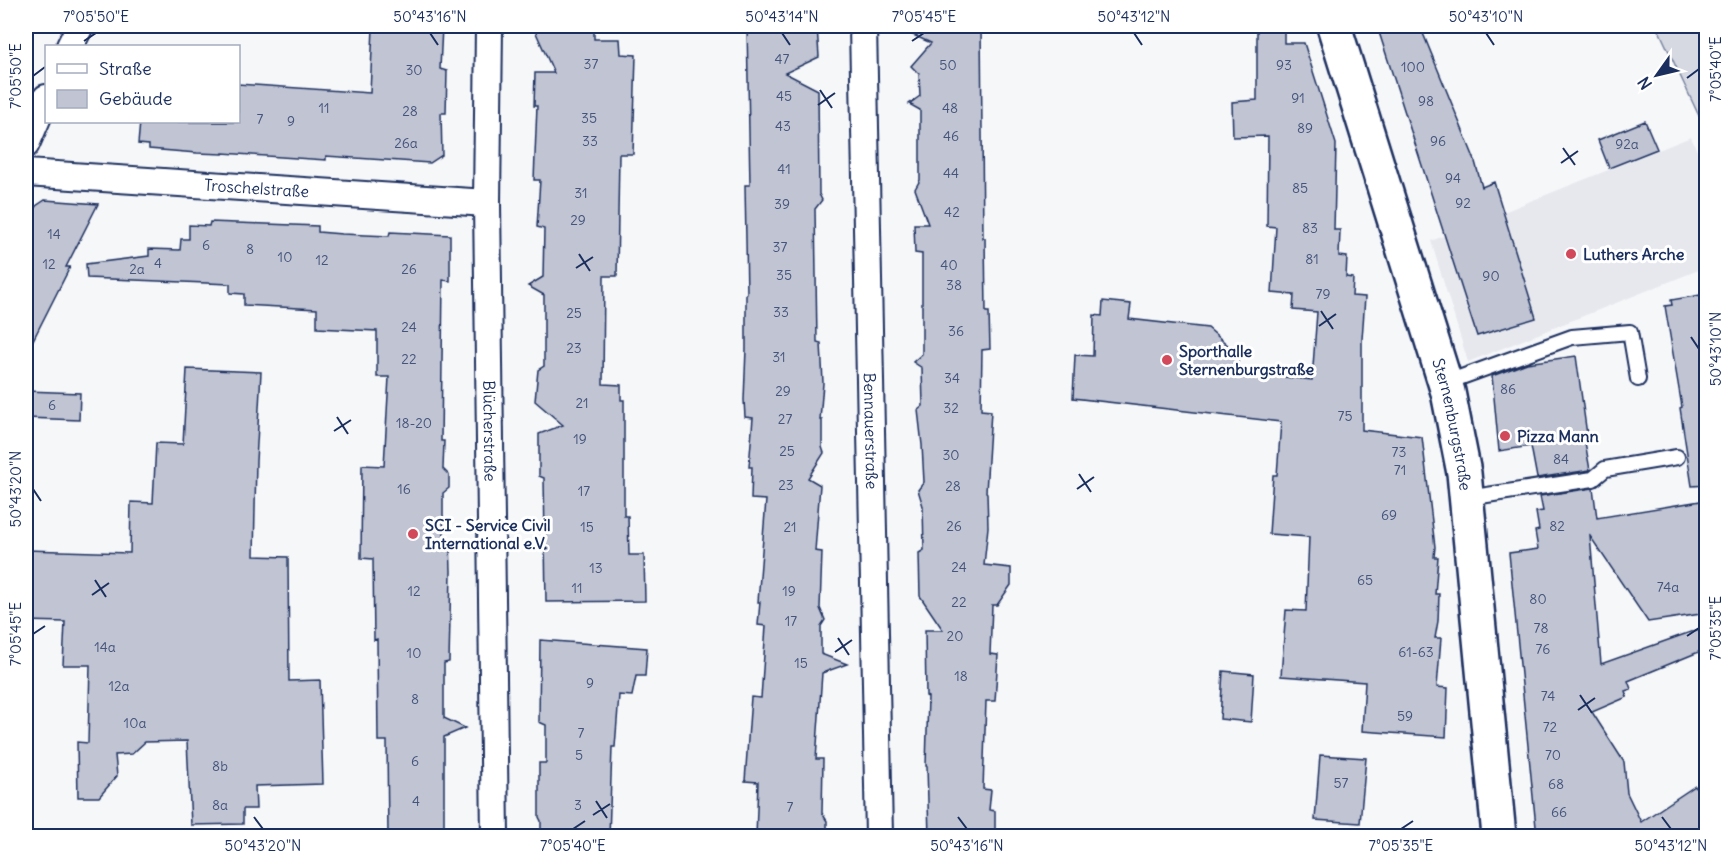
<svg xmlns="http://www.w3.org/2000/svg" width="1732" height="862" font-family="Delius,sans-serif">
	<style>
		.built { fill: #e6e8ee }
		.green { fill: #d6d9e2; stroke: #7884a0; stroke-width: 1.5 }
		.building { fill: #c0c4d3; stroke: #1b2f5e; stroke-width: 1.5 }
		.lines { fill: none; stroke-linecap: round; stroke-linejoin: round }
		.lane-casing { stroke: #1b2f5e; stroke-width: 18 }
		.street-casing { stroke: #1b2f5e; stroke-width: 30 }
		.secondary-casing { stroke: #1b2f5e; stroke-width: 38 }
		.lane { stroke: #fff; stroke-width: 14 }
		.street { stroke: #fff; stroke-width: 26 }
		.secondary { stroke: #fff; stroke-width: 33 }
		.ticks { fill: none; stroke: #1b2f5e; stroke-width: 2 }
		.poi-dot { fill: #d1495b; stroke: #fff; stroke-width: 2 }
		.labels { text-anchor: middle; dominant-baseline: central; stroke-width: 6; stroke-linejoin: round; paint-order: stroke }
		.number-label { font-size: 14px; fill: #44547b }
		.street-label { font-size: 16px; fill: #1b2f5e; stroke: #fff }
		.poi-label { font-size: 16px; font-weight: bold; fill: #1b2f5e; stroke: #fff; text-anchor: start }
		.neatline { fill: none; stroke: #1b2f5e; stroke-width: 2 }
		.ticks-label { font-size: 15px; text-anchor: middle; fill: #1b2f5e }
	</style>
	<rect width="100%" height="100%" fill="#f6f7f9"/>
	<filter id="ink" filterUnits="userSpaceOnUse"><feTurbulence type="fractalNoise" baseFrequency=".0167" numOctaves="2"/><feDisplacementMap in="SourceGraphic" scale="12" xChannelSelector="R" yChannelSelector="G"/><feConvolveMatrix kernelMatrix="1 2 1 2 8 2 1 2 1" color-interpolation-filters="sRGB"/></filter>
	<g filter="url(#ink)">
		<!-- built -->
		<path class="built" d="M1691 137 1706 171V267L1468 362 1431 241Z"/>
		<!-- green -->
		<path class="green" d="M1657 26H1706V131Z"/>
		<!-- building -->
		<path class="building" d="M391 26H442L440 69 447 71 446 113H441L442 155 430 163 326 156V160L223 153V154L197 153 149 149V145L138 144 140 122H238V84L370 93 373 28 391 29Z
			M533 26H594V39H620L621 54 636 55 633 154H619L617 276H604L603 384 621 385V400H624V516H628L629 555H644L645 601 546 602 544 478 539 476V434L563 425 535 401 538 370 544 366V295L528 286 543 277 544 229 537 227 540 180H534L537 106H534L535 73H554Z
			M747 26H817L819 57 785 73 818 90 819 194 822 200 815 209 817 342 821 343 823 383 820 420H822V447L824 453 808 478 820 485 815 551 822 552 820 608 825 620 821 626V654L847 664 822 673 816 759H823L822 813 827 821V837H756L758 782 745 781 751 697 761 698 766 626 758 625 760 602H758L766 500 751 499 752 467H749L753 418 745 417 744 400 746 349V295L747 294 745 185H750Z
			M893 26H981L983 238H985L986 312H989L990 349 982 350 981 410 991 411 986 492 987 493 988 527 984 565 1011 568V585L997 605H992L990 654 998 655 995 701H986L983 789 991 790 989 810 995 811V837H929L927 766H926L928 697 926 696 925 630H943L920 596 919 553 924 550 923 506 918 490 924 482 922 445 918 410 923 406 922 368 913 362 922 354V254L915 253 914 224H928L915 189 920 180V110L909 104 920 96 919 74 911 66 931 43Z
			M1257 26H1284V43H1304L1336 144 1334 230H1340L1339 256 1347 257 1346 277 1353 278 1352 296 1365 297 1362 339V430L1422 437 1435 547 1434 557H1438L1435 594H1439L1438 621 1435 638H1441L1437 687 1448 688 1446 737 1362 731 1365 682 1281 676 1286 610 1306 611 1309 537 1269 534 1273 475H1277L1281 422 1073 398 1075 355 1093 356 1094 315 1102 316 1103 301 1131 304 1129 319 1208 328 1229 346 1239 348 1237 372 1312 380 1317 312 1293 310 1294 295 1272 293 1276 227 1267 226 1268 136 1233 137 1232 102 1257 100Z
			M1377 26H1420L1474 158 1482 187 1494 182 1536 318 1477 336Z
			M1645 121 1657 149 1609 168 1598 140Z
			M45 200 98 204 66 267H70L26 354V228L36 206Z
			M210 222 318 226V232L342 234 389 236 390 232 450 235V281L443 280 441 441H444L443 469 449 475V488L443 493V515L444 535 450 541 451 571 449 662 444 663V718L465 728 444 737V837H388L387 741H378L377 639 374 640 373 559 361 558 362 465 384 466 389 377H377V331L317 328V309L244 305V294L230 293V284L87 278 86 264 149 256V249L180 250 181 239H189V225L209 226Z
			M1707 294V485L1692 486 1680 408 1682 407 1665 306 1672 305 1671 300Z
			M1576 356 1588 442H1585L1590 470 1537 478 1531 446 1499 451 1492 376 1527 363Z
			M187 369 261 372 256 461 254 556 288 557 289 681 320 680 323 784 255 786 256 809H243V824L191 825 187 741 145 742 132 754 115 755 117 776 99 797H78L77 742 88 743 90 665H63L65 622 26 621V550L130 553 131 502 153 503 156 443 183 444Z
			M26 391 80 393 79 420 26 418Z
			M1593 488 1597 518 1707 500V613L1648 622 1590 536 1601 664 1699 629 1706 649 1628 681 1631 689 1625 691 1627 697 1592 712 1624 762 1627 793 1641 822 1695 786 1707 805V837H1537L1509 553 1538 549 1535 531 1539 530 1536 512 1543 511 1540 496Z
			M540 640 647 648 645 676H636L632 696 619 695 615 747H612L609 837H550L541 829V821L539 817V763H546V725L539 722Z
			M1223 671 1254 674 1251 722 1220 719Z
			M1320 755 1366 758 1360 823 1315 820Z"/>
		<g class="lines">
			<defs>
				<path id="lane" d="M1445 383 1572 337 1630 332 1638 379
					M1467 498 1593 479 1605 469 1677 457"/>
				<g id="street">
					<path id="s1" d="M489 26 487 203 495 836"/>
					<path id="s2" d="M863 26 879 836"/>
					<path d="M70 46 80 26"/>
					<path d="M26 144 46 98"/>
					<path id="s3" d="M26 173 487 203"/>
				</g>
				<g id="secondary">
					<path id="s4" d="M1334 26 1448 392 1464 473 1499 836"/>
				</g>
			</defs>
			<!-- lane casing -->
			<use href="#lane" class="lane-casing"/>
			<!-- street casing -->
			<use href="#street" class="street-casing"/>
			<!-- secondary casing -->
			<use href="#secondary" class="secondary-casing"/>
			<!-- lane -->
			<use href="#lane" class="lane"/>
			<!-- street -->
			<use href="#street" class="street"/>
			<!-- secondary -->
			<use href="#secondary" class="secondary"/>
		</g>
	</g>
	<!-- ticks -->
	<path class="ticks" d="M430 33 438 45M782 33 790 45M1134 33 1142 45M1486 33 1494 45M84 41 96 33M912 41 924 33M33 76 45 67M1687 78 1699 69M820 90 832 108M818 105 835 93M1563 148 1575 165M1561 163 1578 151M579 254 590 271M576 268 593 257M1321 311 1333 329M1319 326 1336 314M1691 337 1699 349M337 417 348 434M334 431 351 420M1079 474 1091 492M33 489 41 501M1077 489 1094 477M95 580 106 597M92 595 109 583M33 634 45 626M1687 636 1699 628M838 638 849 655M835 652 852 640M1580 695 1592 713M1578 710 1595 698M596 801 607 818M593 815 610 804M254 817 263 829M958 817 967 829M1662 817 1671 829M573 829 585 821M1401 829 1413 821"/>
	<!-- markers -->
	<g class="poi-dot">
		<circle cx="1571" cy="254" r="6"/>
		<circle cx="1167" cy="360" r="6"/>
		<circle cx="1505" cy="436" r="6"/>
		<circle cx="413" cy="534" r="6"/>
	</g>
	<g class="labels">
		<!-- number labels -->
		<g class="number-label">
			<text x="782" y="59">47</text>
			<text x="591" y="64">37</text>
			<text x="948" y="65">50</text>
			<text x="1284" y="65">93</text>
			<text x="1413" y="67">100</text>
			<text x="414" y="70">30</text>
			<text x="784" y="96">45</text>
			<text x="1298" y="98">91</text>
			<text x="1426" y="101">98</text>
			<text x="324" y="108">11</text>
			<text x="950" y="108">48</text>
			<text x="410" y="111">28</text>
			<text x="589" y="118">35</text>
			<text x="260" y="119">7</text>
			<text x="291" y="121">9</text>
			<text x="783" y="126">43</text>
			<text x="1305" y="128">89</text>
			<text x="951" y="136">46</text>
			<text x="590" y="141">33</text>
			<text x="1438" y="141">96</text>
			<text x="406" y="143">26a</text>
			<text x="1627" y="144">92a</text>
			<text x="784" y="169">41</text>
			<text x="951" y="173">44</text>
			<text x="1453" y="178">94</text>
			<text x="1300" y="188">85</text>
			<text x="581" y="193">31</text>
			<text x="1463" y="203">92</text>
			<text x="782" y="204">39</text>
			<text x="952" y="212">42</text>
			<text x="578" y="220">29</text>
			<text x="1310" y="228">83</text>
			<text x="54" y="234">14</text>
			<text x="206" y="245">6</text>
			<text x="780" y="247">37</text>
			<text x="250" y="249">8</text>
			<text x="285" y="257">10</text>
			<text x="1312" y="259">81</text>
			<text x="322" y="260">12</text>
			<text x="158" y="263">4</text>
			<text x="49" y="264">12</text>
			<text x="949" y="265">40</text>
			<text x="137" y="269">2a</text>
			<text x="409" y="269">26</text>
			<text x="784" y="275">35</text>
			<text x="1491" y="276">90</text>
			<text x="954" y="285">38</text>
			<text x="1323" y="294">79</text>
			<text x="781" y="312">33</text>
			<text x="574" y="313">25</text>
			<text x="409" y="327">24</text>
			<text x="956" y="331">36</text>
			<text x="574" y="348">23</text>
			<text x="779" y="357">31</text>
			<text x="409" y="359">22</text>
			<text x="952" y="378">34</text>
			<text x="1508" y="389">86</text>
			<text x="783" y="391">29</text>
			<text x="582" y="403">21</text>
			<text x="52" y="405">6</text>
			<text x="951" y="408">32</text>
			<text x="1345" y="416">75</text>
			<text x="785" y="419">27</text>
			<text x="414" y="423">18-20</text>
			<text x="580" y="439">19</text>
			<text x="787" y="451">25</text>
			<text x="1399" y="452">73</text>
			<text x="951" y="455">30</text>
			<text x="1561" y="459">84</text>
			<text x="1400" y="470">71</text>
			<text x="786" y="485">23</text>
			<text x="953" y="486">28</text>
			<text x="404" y="489">16</text>
			<text x="584" y="491">17</text>
			<text x="1389" y="515">69</text>
			<text x="954" y="526">26</text>
			<text x="1557" y="526">82</text>
			<text x="587" y="527">15</text>
			<text x="790" y="527">21</text>
			<text x="959" y="567">24</text>
			<text x="596" y="568">13</text>
			<text x="1365" y="580">65</text>
			<text x="1668" y="587">74a</text>
			<text x="577" y="588">11</text>
			<text x="414" y="591">12</text>
			<text x="789" y="591">19</text>
			<text x="1538" y="599">80</text>
			<text x="959" y="602">22</text>
			<text x="791" y="621">17</text>
			<text x="1541" y="628">78</text>
			<text x="955" y="636">20</text>
			<text x="105" y="647">14a</text>
			<text x="1543" y="649">76</text>
			<text x="1416" y="652">61-63</text>
			<text x="414" y="653">10</text>
			<text x="801" y="663">15</text>
			<text x="961" y="676">18</text>
			<text x="590" y="683">9</text>
			<text x="119" y="686">12a</text>
			<text x="1548" y="696">74</text>
			<text x="415" y="699">8</text>
			<text x="1405" y="716">59</text>
			<text x="135" y="723">10a</text>
			<text x="1550" y="727">72</text>
			<text x="581" y="733">7</text>
			<text x="579" y="755">5</text>
			<text x="1553" y="755">70</text>
			<text x="415" y="761">6</text>
			<text x="220" y="766">8b</text>
			<text x="1341" y="783">57</text>
			<text x="1556" y="784">68</text>
			<text x="416" y="801">4</text>
			<text x="220" y="805">8a</text>
			<text x="578" y="805">3</text>
			<text x="790" y="807">7</text>
			<text x="1559" y="812">66</text>
		</g>
		<!-- street labels -->
		<g class="street-label">
			<text stroke="none"><textPath href="#s3" startOffset="231">Troschelstraße</textPath></text>
			<text stroke="none"><textPath href="#s4" startOffset="416">Sternenburgstraße</textPath></text>
			<text stroke="none"><textPath href="#s1" startOffset="405">Blücherstraße</textPath></text>
			<text stroke="none"><textPath href="#s2" startOffset="405">Bennauerstraße</textPath></text>
		</g>
		<!-- poi labels -->
		<g class="poi-label">
			<text x="1583" y="254">Luthers Arche</text>
			<text x="1179" y="351">Sporthalle<tspan x="1179" dy="18">Sternenburgstraße</tspan></text>
			<text x="1517" y="436">Pizza Mann</text>
			<text x="425" y="525">SCI - Service Civil<tspan x="425" dy="18">International e.V.</tspan></text>
		</g>
	</g>
	<!-- margin -->
	<rect width="1732" height="862" fill="none" stroke="#fff" stroke-width="66"/>
	<!-- legend -->
	<rect x="45" y="45" width="195" height="78" fill="#ffffff" stroke="#a4acbf" stroke-width="1.5"/>
	<rect x="57" y="64" width="30" height="9" fill="#ffffff" stroke="#a4acbf" stroke-width="1.5"/>
	<text x="99" y="75" font-size="18" fill="#1b2f5e">Straße</text>
	<rect x="57" y="90" width="30" height="18" fill="#c0c4d3" stroke="#a4acbf" stroke-width="1.5"/>
	<text x="99" y="105" font-size="18" fill="#1b2f5e">Gebäude</text>
	<!-- north arrow -->
	<g transform="translate(1657 75) rotate(236)" stroke="#ffffff" stroke-width="4.5" paint-order="stroke">
	<path d="M0-4.5L10 22L0 15L-10 22Z" fill="#1b2f5e"/>
	<text y="-9" font-size="16" font-weight="bold" text-anchor="middle" fill="#1b2f5e">N</text>
	</g>
	<rect x="33" y="33" width="1666" height="796" class="neatline"/>
	<g class="ticks-label">
		<text x="96" y="22">7°05'50"E</text>
		<text x="430" y="22">50°43'16"N</text>
		<text x="782" y="22">50°43'14"N</text>
		<text x="924" y="22">7°05'45"E</text>
		<text x="1134" y="22">50°43'12"N</text>
		<text x="1486" y="22">50°43'10"N</text>
		<text transform="translate(1716 69) rotate(-90)" y="5">7°05'40"E</text>
		<text transform="translate(16 76) rotate(-90)" y="5">7°05'50"E</text>
		<text transform="translate(1716 349) rotate(-90)" y="5">50°43'10"N</text>
		<text transform="translate(16 489) rotate(-90)" y="5">50°43'20"N</text>
		<text transform="translate(1716 628) rotate(-90)" y="5">7°05'35"E</text>
		<text transform="translate(16 634) rotate(-90)" y="5">7°05'45"E</text>
		<text x="263" y="851">50°43'20"N</text>
		<text x="573" y="851">7°05'40"E</text>
		<text x="967" y="851">50°43'16"N</text>
		<text x="1401" y="851">7°05'35"E</text>
		<text x="1671" y="851">50°43'12"N</text>
	</g>
</svg>
